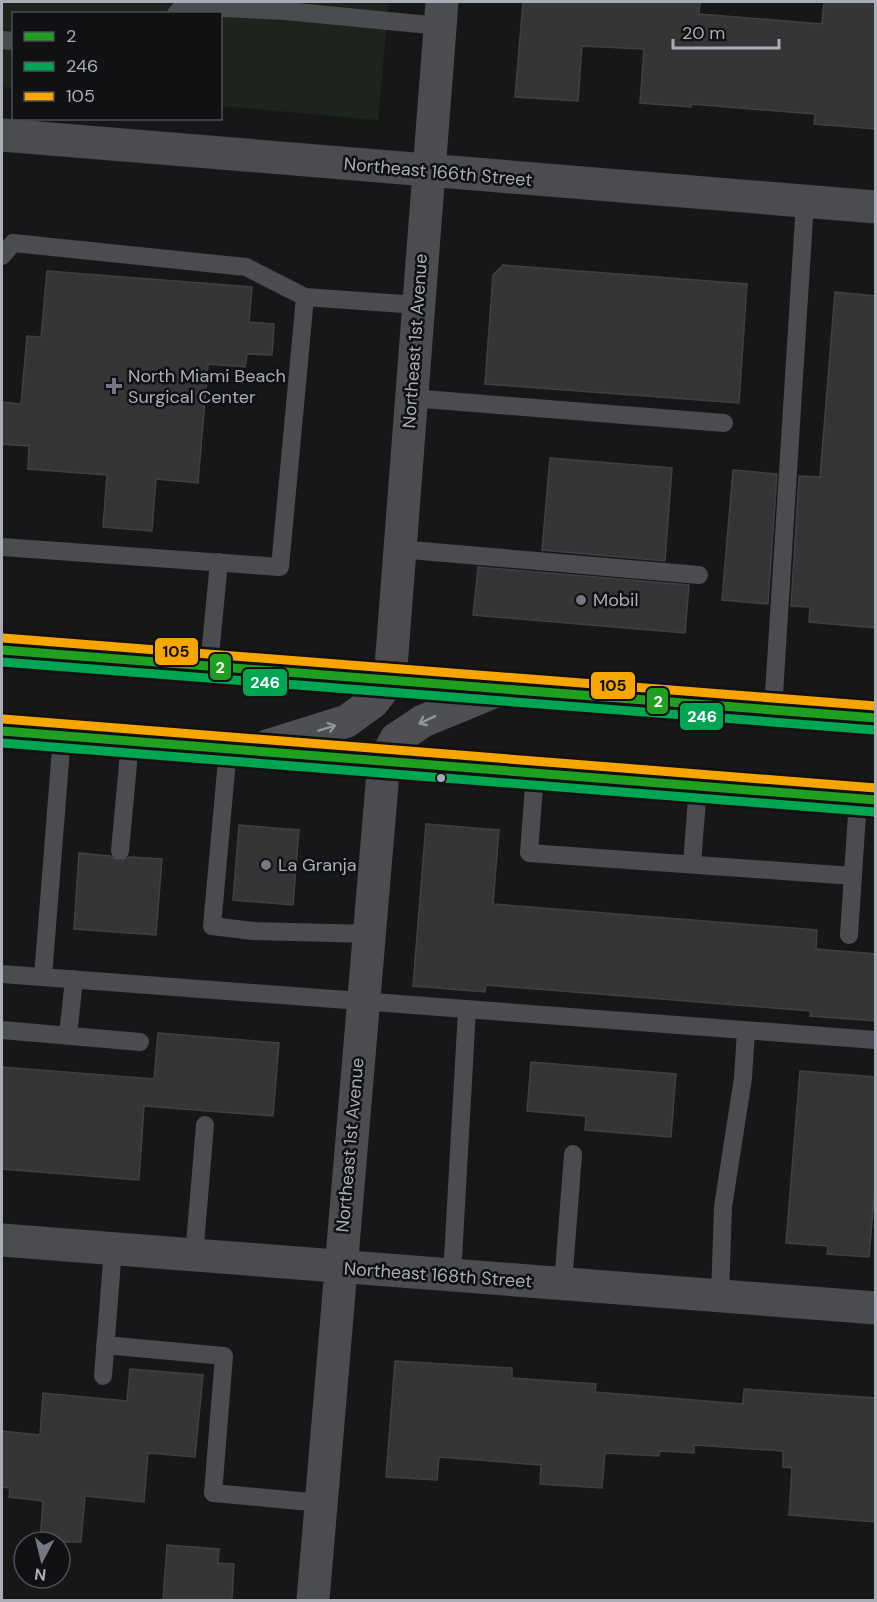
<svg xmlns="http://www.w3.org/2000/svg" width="877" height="1602" font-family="'DM Sans',sans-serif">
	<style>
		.green { fill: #1d241e }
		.building { fill: #353536; stroke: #3f4043; stroke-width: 1.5 }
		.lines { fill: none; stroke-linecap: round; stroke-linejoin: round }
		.lane { stroke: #4b4c50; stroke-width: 18 }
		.street { stroke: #4b4c50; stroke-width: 33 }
		.primary { stroke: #4d4f52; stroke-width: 33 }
		.bus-1-casing { stroke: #111113; stroke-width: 14 }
		.bus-2-casing { stroke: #111113; stroke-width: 14 }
		.bus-3-casing { stroke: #111113; stroke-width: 14 }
		.bus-1 { stroke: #20a020; stroke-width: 9 }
		.bus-2 { stroke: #00a651; stroke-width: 9 }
		.bus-3 { stroke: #f7a600; stroke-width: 9 }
		.oneway { stroke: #91969e }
		.poi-dot { fill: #757880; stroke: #111113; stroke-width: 2 }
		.bus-dot { fill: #a8adb8; stroke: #111113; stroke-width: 2 }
		.labels { text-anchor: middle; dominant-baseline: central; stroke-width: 5; stroke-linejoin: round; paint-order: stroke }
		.street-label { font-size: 18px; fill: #a8adb8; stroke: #111113 }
		.poi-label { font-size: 18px; fill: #a8adb8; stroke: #111113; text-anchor: start }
		.line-badge { stroke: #111113; stroke-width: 2 }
		.badge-label { font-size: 16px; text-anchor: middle; font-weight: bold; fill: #fff }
		.pale-badge-label { font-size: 16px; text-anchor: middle; font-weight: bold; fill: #111 }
	</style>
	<rect width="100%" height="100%" fill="#171717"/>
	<!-- green -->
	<path class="green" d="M2 2H389L378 120 221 106 220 14H14L13 88 2 87Z"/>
	<!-- building -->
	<path class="building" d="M523 2H700L699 14 822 24 824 2H876V129L814 124 815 114 691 104V107L640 103 644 49 582 46 578 101 515 97Z
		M503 265 747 284 739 403 485 384 493 275Z
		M47 271 252 287 249 322 274 324 272 355 247 354 245 367 208 364 198 483 156 479 152 531 103 527 107 475 28 469 29 446 2 444V402L21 404 27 336 41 337Z
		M835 292 876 296V628L809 622 810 607 791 606 799 476 820 477Z
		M550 458 672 468 665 561 542 550Z
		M733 470 777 474 768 604 722 600Z
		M478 567 689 585 685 633 473 615Z
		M426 824 499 830 493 904 817 930 816 949 876 954V1021L810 1016 811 1011 486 985 485 992 413 986Z
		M239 825 299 830 293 905 233 900Z
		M79 853 110 856 120 862 129 857 162 859 156 935 74 929Z
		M158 1033 279 1043 273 1116 144 1106 139 1180 2 1169V1067L154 1079Z
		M531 1062 676 1074 671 1137 585 1130 586 1116 527 1111Z
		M800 1071 876 1077V1174L869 1257 827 1254 828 1246 786 1243Z
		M395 1361 512 1368V1378L596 1384 595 1392 743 1404 744 1389 876 1398V1522L789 1515 792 1468 783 1467V1451L694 1445V1453L660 1451 659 1456 605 1453 602 1488 540 1484 541 1465 439 1457 437 1480 386 1477Z
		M130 1369 203 1375 195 1457 148 1453 144 1502 85 1496 81 1542H40L43 1501 9 1497 10 1488 2 1487V1431L40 1435 43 1393 127 1401Z
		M167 1545 219 1549 218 1563 234 1564 232 1600H163Z"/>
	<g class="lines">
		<!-- lane -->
		<path class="lane" d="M176 14 183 6 286 11 440 26
			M2 40 14 41
			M2 256 13 243 246 267 305 297 418 305
			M411 398 724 423
			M2 547 280 567 305 297
			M399 549 699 575
			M209 666 219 562
			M773 710 805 202
			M228 749 212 926 253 931 369 934
			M535 773 529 853 853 876
			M120 851 130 742
			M692 864 698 786
			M849 935 858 799
			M2 974 876 1040
			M43 977 62 736
			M2 1030 140 1042
			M68 1036 74 979
			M194 1256 205 1125
			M452 1276 467 1010
			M563 1284 573 1154
			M720 1296 723 1207 743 1078 746 1031
			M105 1345 224 1356 213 1493 321 1503
			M103 1376 113 1249"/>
		<!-- street -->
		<path class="street" d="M2 135 876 207
			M390 680 442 2
			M2 1240 876 1308
			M313 1600 384 761"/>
		<!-- primary -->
		<path class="primary" d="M2 650 876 718
			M2 731 876 800
			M267 746 347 721 373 702 390 680
			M384 761 396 739 423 721 496 691"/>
		<defs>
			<path id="bus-1" d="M2 650 876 718
				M2 731 876 800"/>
			<path id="bus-2" d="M2 662 875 730
				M2 743 875 812"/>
			<path id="bus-3" d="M3 638 876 706
				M3 719 876 788"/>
		</defs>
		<!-- bus-1 casing -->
		<use href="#bus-1" class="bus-1-casing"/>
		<!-- bus-2 casing -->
		<use href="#bus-2" class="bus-2-casing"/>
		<!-- bus-3 casing -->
		<use href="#bus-3" class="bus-3-casing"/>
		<!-- bus-1 -->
		<use href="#bus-1" class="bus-1"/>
		<!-- bus-2 -->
		<use href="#bus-2" class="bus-2"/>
		<!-- bus-3 -->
		<use href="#bus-3" class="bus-3"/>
	</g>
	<!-- one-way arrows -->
	<defs><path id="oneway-shaft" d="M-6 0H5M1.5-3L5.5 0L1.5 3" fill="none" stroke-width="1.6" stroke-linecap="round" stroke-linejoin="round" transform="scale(1.5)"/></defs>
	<g class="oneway">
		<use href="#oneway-shaft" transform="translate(427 720) rotate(154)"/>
		<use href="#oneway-shaft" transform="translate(327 728) rotate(-17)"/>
	</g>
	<!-- markers -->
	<g class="poi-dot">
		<path d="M111 377h6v6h6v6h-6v6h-6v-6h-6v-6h6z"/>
		<circle cx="581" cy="600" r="6"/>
		<circle cx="266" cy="865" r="6"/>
	</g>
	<circle class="bus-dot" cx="441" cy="778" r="5"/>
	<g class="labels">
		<!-- street labels -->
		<g class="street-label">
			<text transform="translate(438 172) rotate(5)">Northeast 166th Street</text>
			<text transform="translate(415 341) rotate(-86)">Northeast 1st Avenue</text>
			<text transform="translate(350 1145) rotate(-85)">Northeast 1st Avenue</text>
			<text transform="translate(438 1275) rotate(4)">Northeast 168th Street</text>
		</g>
		<!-- poi labels -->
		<g class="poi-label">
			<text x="128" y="376">North Miami Beach<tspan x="128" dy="21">Surgical Center</tspan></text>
			<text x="593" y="600">Mobil</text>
			<text x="278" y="865">La Granja</text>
		</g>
	</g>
	<g class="line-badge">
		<rect x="154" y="637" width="45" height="29" rx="6" fill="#f7a600"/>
		<rect x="209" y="653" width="23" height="28" rx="6" fill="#20a020"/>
		<rect x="242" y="668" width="46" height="29" rx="6" fill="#00a651"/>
		<rect x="590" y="671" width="46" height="29" rx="6" fill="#f7a600"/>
		<rect x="646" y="687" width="23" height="28" rx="6" fill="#20a020"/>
		<rect x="679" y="702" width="45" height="29" rx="6" fill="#00a651"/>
	</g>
	<g class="badge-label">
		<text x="220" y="673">2</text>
		<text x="265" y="688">246</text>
		<text x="658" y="707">2</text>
		<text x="702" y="722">246</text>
	</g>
	<g class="pale-badge-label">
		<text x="176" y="657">105</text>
		<text x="613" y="691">105</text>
	</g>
	<!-- border -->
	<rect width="877" height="1602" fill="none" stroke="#a8adb8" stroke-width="6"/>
	<!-- legend -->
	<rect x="12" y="12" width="210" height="108" fill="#111113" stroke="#4d4f55" stroke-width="1.5"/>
	<rect x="24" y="32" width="30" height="9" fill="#20a020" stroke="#4d4f55" stroke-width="1.5"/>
	<text x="66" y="42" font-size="18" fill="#a8adb8">2</text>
	<rect x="24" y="62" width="30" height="9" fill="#00a651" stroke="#4d4f55" stroke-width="1.5"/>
	<text x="66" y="72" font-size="18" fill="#a8adb8">246</text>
	<rect x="24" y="92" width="30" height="9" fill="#f7a600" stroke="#4d4f55" stroke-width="1.5"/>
	<text x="66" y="102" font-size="18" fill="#a8adb8">105</text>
	<!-- north arrow -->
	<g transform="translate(42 1560) rotate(187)"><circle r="28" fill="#111113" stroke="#4d4f55" stroke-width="1.5"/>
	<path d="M0-4.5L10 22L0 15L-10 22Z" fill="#757880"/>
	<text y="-9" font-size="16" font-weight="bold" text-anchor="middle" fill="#a8adb8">N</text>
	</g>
	<!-- scale -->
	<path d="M673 39v9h106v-9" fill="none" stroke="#a8adb8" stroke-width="3"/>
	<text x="682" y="39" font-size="18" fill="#a8adb8" stroke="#111113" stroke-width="4.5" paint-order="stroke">20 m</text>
</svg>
